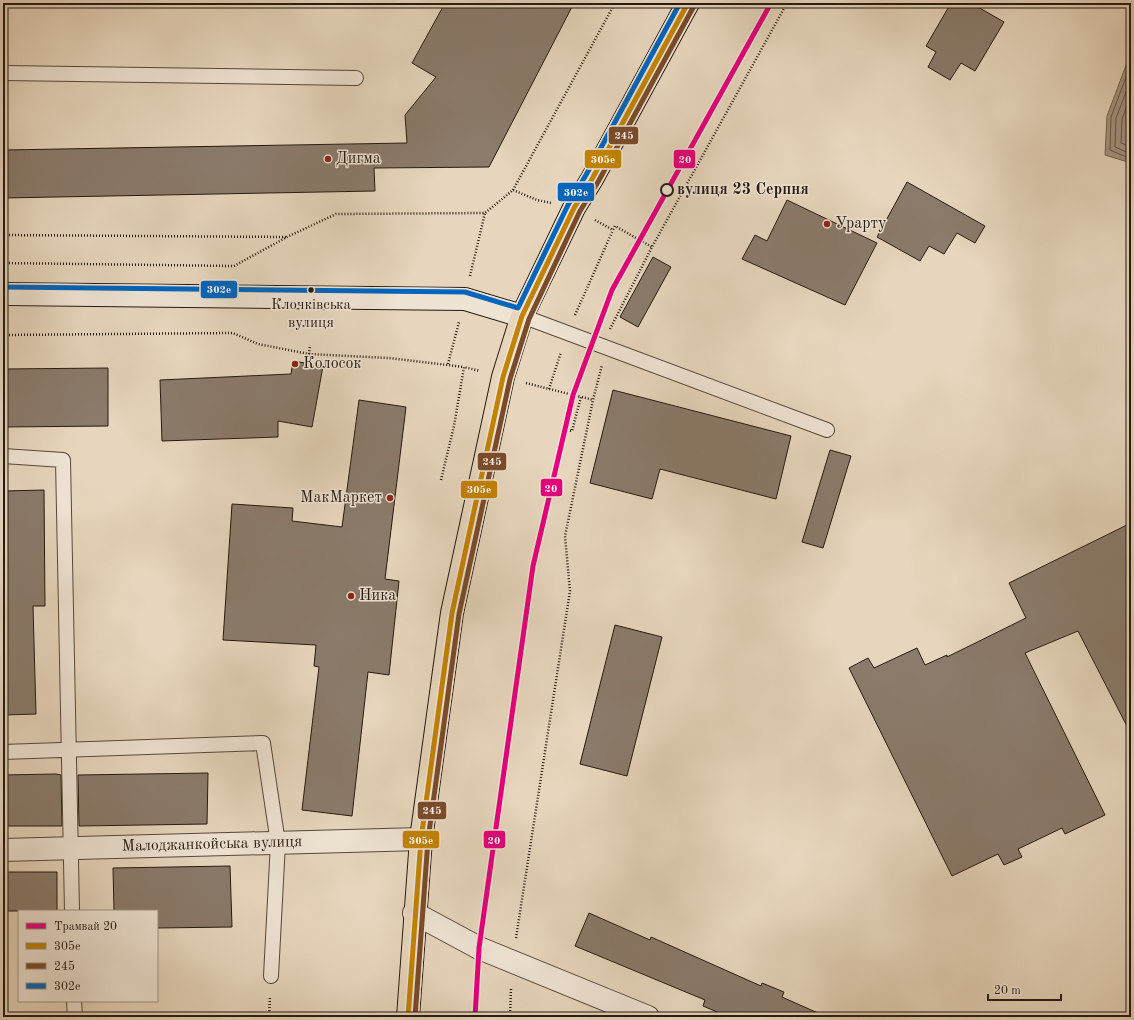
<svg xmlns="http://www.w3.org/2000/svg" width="1134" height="1020" font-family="'Old Standard TT',serif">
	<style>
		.water { fill: #a59683; stroke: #726456 }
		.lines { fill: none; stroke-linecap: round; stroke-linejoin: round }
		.shore { stroke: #65584a; stroke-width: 1 }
		.building { fill: #8a7b6b; stroke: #251912 }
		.lane-casing { stroke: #56483d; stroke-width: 16 }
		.street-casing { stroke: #56483d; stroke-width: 24 }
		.secondary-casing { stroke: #251912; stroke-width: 24 }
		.primary-casing { stroke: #251912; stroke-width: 24 }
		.path { stroke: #251912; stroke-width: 2.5; stroke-dasharray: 1 2; stroke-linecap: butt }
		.lane { stroke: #efe4d4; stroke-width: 14 }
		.street { stroke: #efe4d4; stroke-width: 22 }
		.secondary { stroke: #efe4d4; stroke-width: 22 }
		.primary { stroke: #e7d6bd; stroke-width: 22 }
		.bus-1-casing { stroke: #efe4d4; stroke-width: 8 }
		.bus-2-casing { stroke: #efe4d4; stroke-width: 8 }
		.bus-3-casing { stroke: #efe4d4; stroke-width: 8 }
		.bus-1 { stroke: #c28304; stroke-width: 5 }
		.bus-2 { stroke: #7a4b2a; stroke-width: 5 }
		.bus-3 { stroke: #0065bd; stroke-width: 5 }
		.tram-1-casing { stroke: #efe4d4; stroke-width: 8 }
		.tram-1 { stroke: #e5007d; stroke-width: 5 }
		.poi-dot { fill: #8f2418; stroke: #efe4d4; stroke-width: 1.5 }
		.stop-dot { fill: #efe4d4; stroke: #251912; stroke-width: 2 }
		.bus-dot { fill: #251912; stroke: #efe4d4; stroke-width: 1.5 }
		.labels { text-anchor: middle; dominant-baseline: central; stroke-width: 3; stroke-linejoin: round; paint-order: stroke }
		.bus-label { font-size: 15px; fill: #251912; stroke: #efe4d4 }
		.poi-label { font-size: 16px; fill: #251912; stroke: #efe4d4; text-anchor: start }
		.stop-label { font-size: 16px; font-weight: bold; fill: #251912; stroke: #efe4d4; text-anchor: start }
		.street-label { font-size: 16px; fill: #251912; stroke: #efe4d4 }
		.line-badge { stroke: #efe4d4; stroke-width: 1.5 }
		.badge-label { font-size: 11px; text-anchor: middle; font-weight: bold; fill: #fff }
	</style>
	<rect width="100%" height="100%" fill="#e7d6bd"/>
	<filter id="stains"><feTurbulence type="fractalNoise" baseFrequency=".005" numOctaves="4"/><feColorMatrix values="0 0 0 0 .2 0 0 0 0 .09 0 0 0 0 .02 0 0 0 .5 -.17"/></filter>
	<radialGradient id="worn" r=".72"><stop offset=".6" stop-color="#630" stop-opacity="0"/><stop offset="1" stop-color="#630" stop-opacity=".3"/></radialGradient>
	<!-- water -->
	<path class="water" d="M1131 52V163L1105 155 1107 116Z"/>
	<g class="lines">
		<!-- shore -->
		<path class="shore" d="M1131 64 1111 117 1110 150 1131 159
			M1131 79 1116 118 1115 147 1131 154
			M1131 95 1122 119 1121 143 1131 147"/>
	</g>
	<!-- building -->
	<path class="building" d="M445 3H574L489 167 374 168 375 191 3 198V150L407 143 405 115 436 77 412 63Z
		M951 3H971L1004 22 975 71 961 63 950 80 928 67 936 52 926 46Z
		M907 182 985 226 975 243 957 233 944 254 929 246 920 261 877 237Z
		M787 200 877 243 845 305 742 259 755 235 767 241Z
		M653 257 671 267 638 327 620 317Z
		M293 361 323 366 312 427 278 421V437L162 441 160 380 291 374Z
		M108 368V426L3 427V369Z
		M613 390 791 436 776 499 660 469 652 499 590 483Z
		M359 400 406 407 385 579 399 581 389 675 368 672 352 816 302 810 319 667 314 666 316 645 223 640 232 504 293 508 292 521 342 527Z
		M830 450 851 456 823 548 802 542Z
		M44 490 45 606H33L36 714 3 715V491Z
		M1131 523V734L1078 631 1025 653 1105 815 1065 834 1062 828 1018 849 1022 857 1004 865 998 854 952 876 849 668 868 658 874 668 917 648 925 665 947 655V657L1026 618 1009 583Z
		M615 625 662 637 627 776 580 764Z
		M208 773 207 824 79 826 78 775Z
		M56 774 61 775 62 826H3V775Z
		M230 866 232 927 157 928V911H114L113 868Z
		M3 872H57V911H3Z
		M589 913 650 940 651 937 761 986 762 983 784 992 782 997 827 1017H729L703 1006 705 1000 575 946Z"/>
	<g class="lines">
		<defs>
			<path id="lane" d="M3 73 356 78
				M522 316 827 430
				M3 456 63 460 72 911
				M3 752 263 743 278 843 271 976
				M74 1001 75 1017"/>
			<g id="street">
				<path id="s1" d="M3 850 421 839"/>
				<path d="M414 913 479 948 648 1017"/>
			</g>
			<path id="secondary" d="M3 294 465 299 522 316"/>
			<path id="primary" d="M408 1017 421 839 452 613 503 377 522 316 574 208 592 179 688 3"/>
		</defs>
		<!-- lane casing -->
		<use href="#lane" class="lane-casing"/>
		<!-- street casing -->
		<use href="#street" class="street-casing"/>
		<!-- secondary casing -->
		<use href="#secondary" class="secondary-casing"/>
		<!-- primary casing -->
		<use href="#primary" class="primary-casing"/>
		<!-- path -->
		<path class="path" d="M513 190 615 3
			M595 220 613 230 615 226 652 247
			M3 235 286 237
			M3 263 234 266 287 237 336 214 485 213 513 190 537 200 551 203
			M470 276 485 213
			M575 315 613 230
			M610 329 652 247 787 3
			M3 335 233 333 258 344 309 354 389 358 464 367
			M309 354 310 345
			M448 364 459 322
			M526 383 581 397 572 431 565 430
			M549 389 561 352
			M582 397 593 400
			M441 480 454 426 464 367 480 371
			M516 938 570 591 565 536 593 400 602 365
			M269 1017 270 996
			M510 1017 511 987"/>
		<!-- lane -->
		<use href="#lane" class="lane"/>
		<!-- street -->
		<use href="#street" class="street"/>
		<!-- secondary -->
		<use href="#secondary" class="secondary"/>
		<!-- primary -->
		<use href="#primary" class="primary"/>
		<defs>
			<path id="bus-1" d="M408 1017 421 839 452 613 503 377 522 316 574 208 592 179 688 3"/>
			<path id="bus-2" d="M415 1017 428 840 459 614 510 379 529 319 580 211 598 182 694 6"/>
			<path id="bus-3" d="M3 287 465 292 518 308 568 205 586 175 680 3"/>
		</defs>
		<!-- bus-1 casing -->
		<use href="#bus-1" class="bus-1-casing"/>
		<!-- bus-2 casing -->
		<use href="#bus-2" class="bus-2-casing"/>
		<!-- bus-3 casing -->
		<use href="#bus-3" class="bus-3-casing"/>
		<!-- bus-1 -->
		<use href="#bus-1" class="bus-1"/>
		<!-- bus-2 -->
		<use href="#bus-2" class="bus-2"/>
		<!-- bus-3 -->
		<use href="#bus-3" class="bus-3"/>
		<defs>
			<path id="tram-1" d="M475 1017 479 948 533 566 573 395 612 290 771 3"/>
		</defs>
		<!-- tram-1 casing -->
		<use href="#tram-1" class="tram-1-casing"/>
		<!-- tram-1 -->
		<use href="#tram-1" class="tram-1"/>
	</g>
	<!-- markers -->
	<g class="poi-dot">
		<circle cx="328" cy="159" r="4"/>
		<circle cx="827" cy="224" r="4"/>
		<circle cx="295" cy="364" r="4"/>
		<circle cx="390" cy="498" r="4"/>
		<circle cx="351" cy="596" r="4"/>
	</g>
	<circle class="stop-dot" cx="667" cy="190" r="6"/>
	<circle class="bus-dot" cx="311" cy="290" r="3.5"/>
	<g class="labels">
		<!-- bus labels -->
		<g class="bus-label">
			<text x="311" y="305">Клочківська<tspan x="311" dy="18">вулиця</tspan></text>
		</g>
		<!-- poi labels -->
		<g class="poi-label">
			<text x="336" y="159">Дигма</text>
			<text x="835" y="224">Урарту</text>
			<text x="303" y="364">Колосок</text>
			<text x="382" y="498" text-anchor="end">МакМаркет</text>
			<text x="359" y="596">Ника</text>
		</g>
		<!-- stop labels -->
		<g class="stop-label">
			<text x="677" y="190">вулиця 23 Серпня</text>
		</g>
		<!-- street labels -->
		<g class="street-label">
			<text stroke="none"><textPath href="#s1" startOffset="209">Малоджанкойська вулиця</textPath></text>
		</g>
	</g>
	<g class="line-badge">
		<rect x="608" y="126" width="31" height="19" rx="4" fill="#7a4b2a"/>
		<rect x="584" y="149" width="38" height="20" rx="4" fill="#c28304"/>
		<rect x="673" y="149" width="23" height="20" rx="4" fill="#e5007d"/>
		<rect x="557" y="182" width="38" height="20" rx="4" fill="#0065bd"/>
		<rect x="200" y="280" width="38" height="19" rx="4" fill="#0065bd"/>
		<rect x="477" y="452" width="30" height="19" rx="4" fill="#7a4b2a"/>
		<rect x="540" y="478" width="23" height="19" rx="4" fill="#e5007d"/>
		<rect x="460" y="480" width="38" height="19" rx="4" fill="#c28304"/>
		<rect x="417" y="801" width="30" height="19" rx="4" fill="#7a4b2a"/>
		<rect x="402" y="830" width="38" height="19" rx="4" fill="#c28304"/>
		<rect x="483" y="830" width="23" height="19" rx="4" fill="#e5007d"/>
	</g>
	<g class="badge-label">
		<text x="624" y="139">245</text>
		<text x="603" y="163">305e</text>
		<text x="685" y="163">20</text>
		<text x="576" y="196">302е</text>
		<text x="219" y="293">302е</text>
		<text x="492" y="465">245</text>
		<text x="551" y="492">20</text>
		<text x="479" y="493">305e</text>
		<text x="432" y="814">245</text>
		<text x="421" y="844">305e</text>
		<text x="494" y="844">20</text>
	</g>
	<!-- margin -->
	<rect width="1134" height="1020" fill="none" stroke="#e7d6bd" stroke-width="16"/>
	<rect x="4" y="4" width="1126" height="1012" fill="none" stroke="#251912" stroke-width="2"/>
	<rect x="8" y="8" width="1118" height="1004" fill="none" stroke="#251912"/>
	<!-- legend -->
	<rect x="18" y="910" width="140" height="92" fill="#efe4d4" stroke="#9e9386"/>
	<rect x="26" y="923" width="20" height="6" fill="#e5007d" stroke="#9e9386"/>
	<text x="54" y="930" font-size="12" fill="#251912">Трамвай 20</text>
	<rect x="26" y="943" width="20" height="6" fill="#c28304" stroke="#9e9386"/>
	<text x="54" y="950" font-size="12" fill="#251912">305e</text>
	<rect x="26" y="963" width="20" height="6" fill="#7a4b2a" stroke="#9e9386"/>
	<text x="54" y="970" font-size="12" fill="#251912">245</text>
	<rect x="26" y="983" width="20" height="6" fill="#0065bd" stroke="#9e9386"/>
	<text x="54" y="990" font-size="12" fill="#251912">302е</text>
	<!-- scale -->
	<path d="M988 994v6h73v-6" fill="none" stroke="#251912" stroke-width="2"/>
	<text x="994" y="994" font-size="12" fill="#251912" stroke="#efe4d4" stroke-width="3" paint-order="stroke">20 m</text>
	<rect width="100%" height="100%" filter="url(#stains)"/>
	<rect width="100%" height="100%" fill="url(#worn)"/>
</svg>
